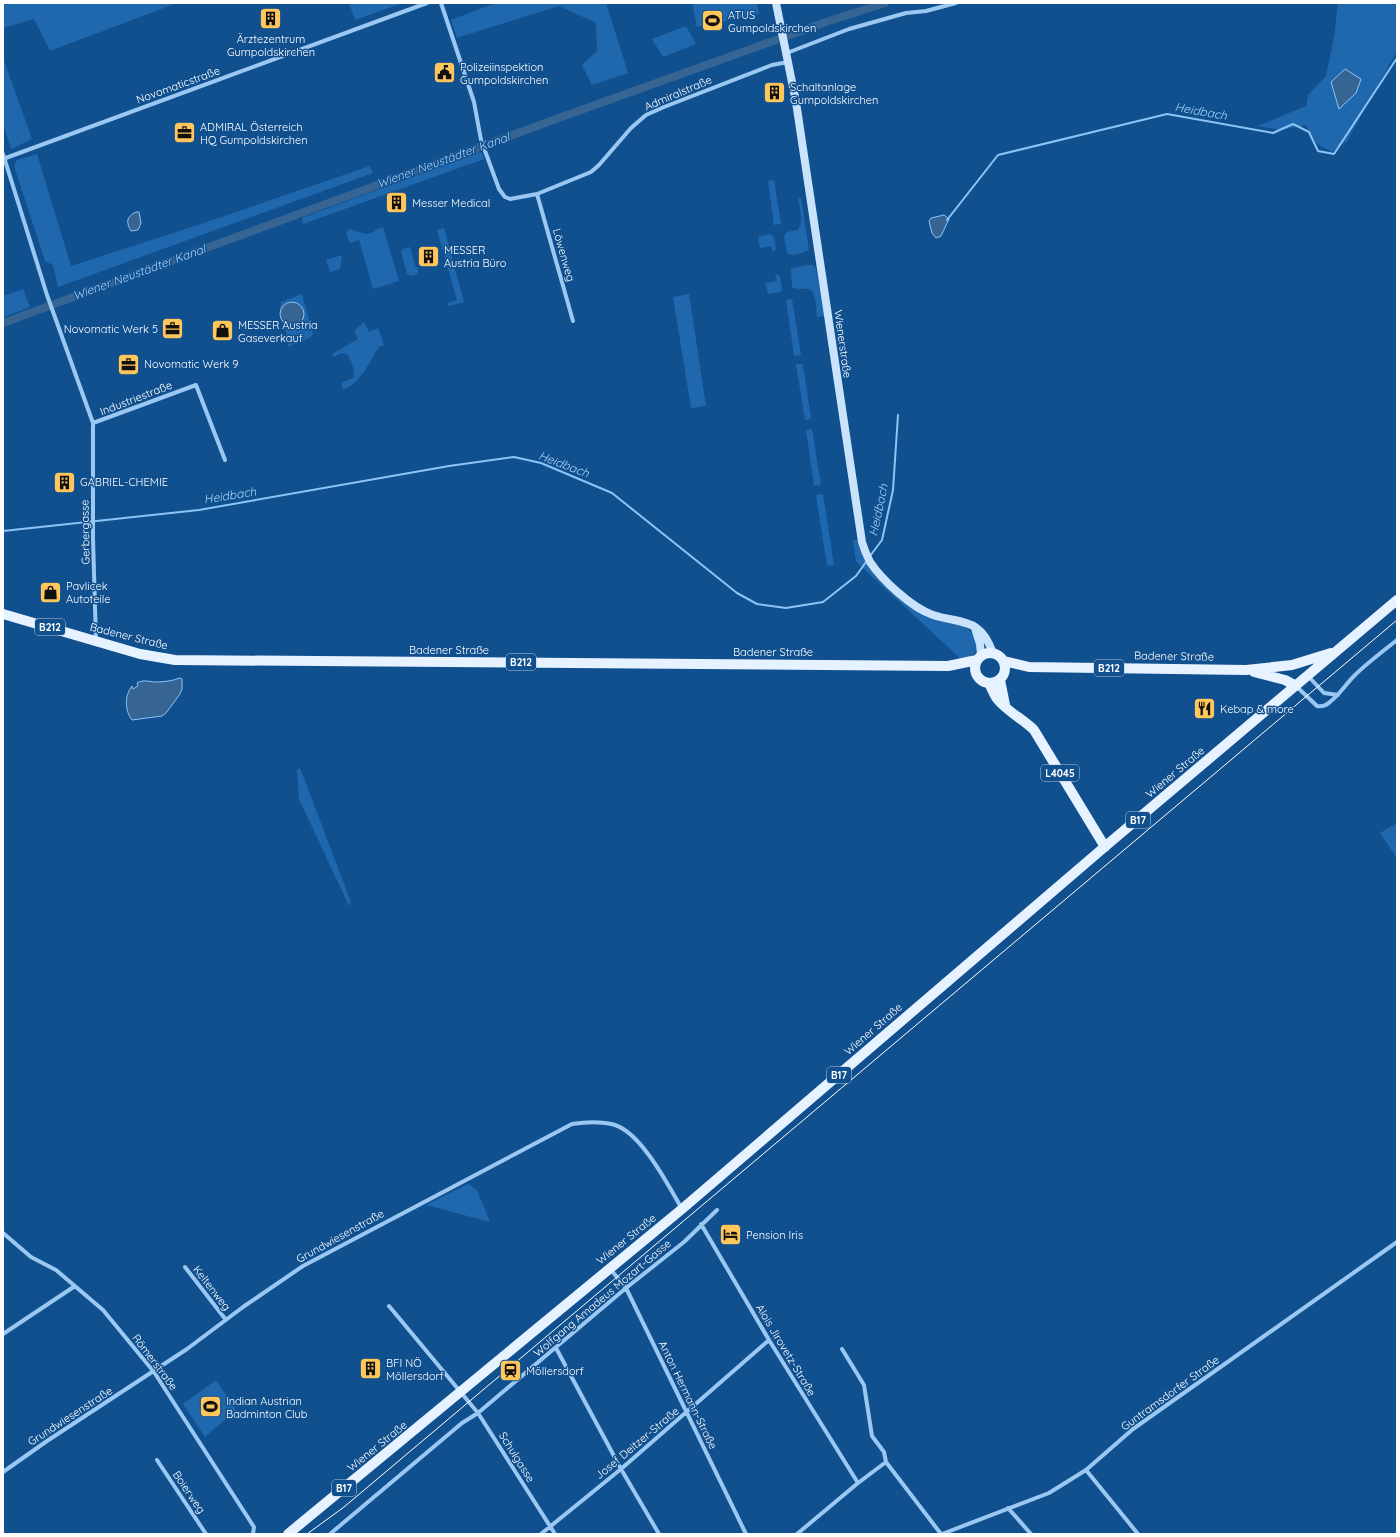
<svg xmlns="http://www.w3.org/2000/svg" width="1400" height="1537" font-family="Quicksand,sans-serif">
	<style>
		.green { fill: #2068ad }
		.water { fill: #366593; stroke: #8dc4f6 }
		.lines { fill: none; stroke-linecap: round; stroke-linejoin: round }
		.stream { stroke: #8dc4f6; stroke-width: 2 }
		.canal { stroke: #366593; stroke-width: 8 }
		.street { stroke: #9bc8f2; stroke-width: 4 }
		.secondary { stroke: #cae3fc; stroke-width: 8 }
		.primary { stroke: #e6f2ff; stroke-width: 10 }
		.tram { stroke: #fff; stroke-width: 1 }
		.labels { text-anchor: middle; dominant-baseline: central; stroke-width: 3; stroke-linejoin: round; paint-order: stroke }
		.shield { fill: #11508f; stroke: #b8cadd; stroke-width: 1 }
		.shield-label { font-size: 10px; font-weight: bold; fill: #fff }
		.poi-label { font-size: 11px; fill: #fff; stroke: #11508f; text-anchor: start }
		.street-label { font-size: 11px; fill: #fff; stroke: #11508f }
		.water-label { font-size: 12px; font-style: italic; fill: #a7d2f9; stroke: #11508f }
	</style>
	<rect width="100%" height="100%" fill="#11508f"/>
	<!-- green -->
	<path class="green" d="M3 3H177L50 51 34 19 3 28Z
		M349 3H403L355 20Z
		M495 3H606L628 73 592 85 582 65 597 51 596 23 559 6 457 38 451 20Z
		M692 3H757L759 14 697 27Z
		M1338 3H1397V51L1347 141 1332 152 1317 144 1306 125 1281 130 1258 126 1306 106 1308 95 1326 76 1334 37Z
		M686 26 696 44 663 57 652 39Z
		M3 58 32 139 11 149 3 124Z
		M481 151 484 159 303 224 302 218Z
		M37 154 71 266 204 223 370 166 373 173 58 287 53 265 45 261 14 166 17 160Z
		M774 180 781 224 774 225 768 181Z
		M801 198 809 250C803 253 793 257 787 253L784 236 787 232 798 230C804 221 800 209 798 199Z
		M383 227 399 281 373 289 359 240 350 243 346 233 349 229 366 234 374 232 376 230Z
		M444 228 464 302 448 306 447 303 457 300 437 230Z
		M770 234 774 238 776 249 773 252 771 246 760 248 758 237Z
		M410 247 416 268 418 267V272L414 276 407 274 401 252 403 249Z
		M342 255 340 269 330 272 326 260Z
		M806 265H813L816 269 825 316 817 317C816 310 817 292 809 289 803 288 798 290 792 287L791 269Z
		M775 274 780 276 782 290 780 292 768 294 765 283 777 281Z
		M23 289 30 307 3 317V296Z
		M302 294 313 334 310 338 287 347 289 341 282 320 285 323 282 309 280 312 281 302Z
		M689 294 706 406 691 408 673 297Z
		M792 299 801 355 794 356 786 300Z
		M364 322 369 332 378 328 384 345 379 347C369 362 361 383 343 390L341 383C344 381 350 380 353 378 357 373 350 358 347 354L341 353 333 357 332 354 358 339 354 331Z
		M796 364H803L811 419 805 420Z
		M812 429 821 485 814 486 806 430Z
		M823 494 834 565 827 566 816 495Z
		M853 540H858C861 548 863 557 868 566 876 580 915 614 931 618 943 622 956 621 967 628 975 634 981 647 973 655 970 658 965 659 962 660L865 570 856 561Z
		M300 768 351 902 349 906 299 799 297 770Z
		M1397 823V858L1380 833Z
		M468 1184 477 1190 490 1222 426 1205Z
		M216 1380 236 1410 205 1437 183 1404Z"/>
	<!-- water -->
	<path class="water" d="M1345 69 1361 79 1356 93 1339 109 1331 82Z
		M136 212H139L141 223 138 230 131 231C126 222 126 217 136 212Z
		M944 215 949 219 941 236 936 238 932 233 929 221 931 218Z
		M280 314a12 12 0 1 1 24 0a12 12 0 1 1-24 0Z
		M180 678 182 679V689L180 694 166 713 162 716 132 720C125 711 124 696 132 686L133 689 138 686 137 683C144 679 149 682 156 682 164 682 172 681 180 678Z"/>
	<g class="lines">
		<!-- stream -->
		<path class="stream" d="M947 220 998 155 1167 114 1273 133 1293 124 1309 132 1318 151 1334 154 1397 58
			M3 531 199 510 449 466 514 457 541 463 612 493 737 593 757 604 786 608 823 602 856 576 866 562
			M870 556 882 540 893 490 898 415"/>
		<!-- canal -->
		<path class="canal" d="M3 323 556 119 826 22 885 3"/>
		<!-- street -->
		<path class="street" d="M441 3 474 102 481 140 499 189 505 197 510 199 537 194 591 172 599 165 631 128 646 115 664 107 772 65 788 62
			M787 53 849 29 906 13 926 11 956 3
			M3 154 47 295 93 423V538L96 641
			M3 159 427 3
			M537 194 573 321
			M93 423 196 385 225 460
			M1308 676 1324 693 1338 695
			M1296 686 1317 706C1322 707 1327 705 1331 701 1340 694 1346 684 1354 676 1367 663 1382 652 1397 640
			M701 1224 769 1340 858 1483
			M3 1233 31 1257 56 1270 103 1310 154 1372 254 1527 253 1534
			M185 1267 226 1320
			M611 1270 626 1288 746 1534
			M389 1306 478 1413 555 1534
			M3 1334 75 1286
			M556 1348 621 1469 659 1534
			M842 1349 864 1385 872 1436 884 1452 886 1462 941 1534
			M157 1460 206 1534
			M1086 1470 1138 1534
			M3 1472 47 1441 187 1349 243 1307 303 1266 572 1124C585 1122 601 1121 615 1125 642 1134 668 1185 682 1209
			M1008 1508 1031 1534
			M330 1534 462 1423 478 1413 626 1288 684 1242 717 1210
			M541 1534 621 1469 769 1340
			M797 1534 858 1483 886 1462
			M942 1534 1049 1493 1086 1470 1133 1429 1397 1242"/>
		<!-- secondary -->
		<path class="secondary" d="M776 3 796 102 862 542C864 549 867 556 870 562 882 580 912 608 933 615 962 624 980 617 993 653
			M975 628 980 644 981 655"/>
		<!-- primary -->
		<path class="primary" d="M3 614 140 654 175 660 948 666 977 660
			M975 668a15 15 0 1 1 30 0a15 15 0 1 1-30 0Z
			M1004 661 1029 667 1246 670 1292 665 1331 653
			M1254 672 1285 680 1296 686
			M1000 680 1005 705
			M989 683C992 689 994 695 998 700 1008 712 1023 719 1034 730L1105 847
			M288 1534 682 1209 1108 844 1397 600"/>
		<!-- tram -->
		<path class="tram" d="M307 1534 344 1507 1397 620"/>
	</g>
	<!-- icons -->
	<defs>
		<symbol id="building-square" viewBox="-11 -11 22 22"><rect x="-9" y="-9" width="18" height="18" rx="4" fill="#ffc65c" stroke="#11508f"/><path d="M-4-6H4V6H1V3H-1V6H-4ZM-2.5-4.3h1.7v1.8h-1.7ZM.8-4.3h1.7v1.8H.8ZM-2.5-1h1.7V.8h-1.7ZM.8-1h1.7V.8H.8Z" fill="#111"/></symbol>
		<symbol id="stadium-square" viewBox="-11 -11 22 22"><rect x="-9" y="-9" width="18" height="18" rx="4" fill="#ffc65c" stroke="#11508f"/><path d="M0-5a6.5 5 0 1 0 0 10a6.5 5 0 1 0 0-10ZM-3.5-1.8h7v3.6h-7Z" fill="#111"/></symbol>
		<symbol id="civic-square" viewBox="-11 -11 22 22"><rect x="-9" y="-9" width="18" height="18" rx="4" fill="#ffc65c" stroke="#11508f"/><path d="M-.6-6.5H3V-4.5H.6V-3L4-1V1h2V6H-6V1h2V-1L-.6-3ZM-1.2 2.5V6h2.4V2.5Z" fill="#111"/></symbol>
		<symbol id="office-square" viewBox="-11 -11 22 22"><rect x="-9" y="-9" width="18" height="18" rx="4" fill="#ffc65c" stroke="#11508f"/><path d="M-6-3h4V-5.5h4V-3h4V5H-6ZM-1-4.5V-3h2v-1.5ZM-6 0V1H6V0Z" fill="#111"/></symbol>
		<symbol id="shop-square" viewBox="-11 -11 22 22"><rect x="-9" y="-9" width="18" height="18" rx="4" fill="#ffc65c" stroke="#11508f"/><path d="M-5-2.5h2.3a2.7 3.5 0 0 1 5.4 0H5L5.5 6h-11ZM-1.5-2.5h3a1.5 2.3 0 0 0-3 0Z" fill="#111"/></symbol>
		<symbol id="restaurant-square" viewBox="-11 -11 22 22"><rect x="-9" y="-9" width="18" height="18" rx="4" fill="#ffc65c" stroke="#11508f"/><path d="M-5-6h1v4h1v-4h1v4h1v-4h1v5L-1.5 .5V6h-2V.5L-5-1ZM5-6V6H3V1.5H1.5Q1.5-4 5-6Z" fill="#111"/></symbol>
		<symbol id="hotel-square" viewBox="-11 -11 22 22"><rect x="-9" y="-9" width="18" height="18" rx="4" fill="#ffc65c" stroke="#11508f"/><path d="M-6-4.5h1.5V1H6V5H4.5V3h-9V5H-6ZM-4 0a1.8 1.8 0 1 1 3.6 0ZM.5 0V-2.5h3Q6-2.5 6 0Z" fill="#111"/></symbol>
		<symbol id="station-square" viewBox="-11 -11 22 22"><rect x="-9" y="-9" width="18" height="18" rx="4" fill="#ffc65c" stroke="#11508f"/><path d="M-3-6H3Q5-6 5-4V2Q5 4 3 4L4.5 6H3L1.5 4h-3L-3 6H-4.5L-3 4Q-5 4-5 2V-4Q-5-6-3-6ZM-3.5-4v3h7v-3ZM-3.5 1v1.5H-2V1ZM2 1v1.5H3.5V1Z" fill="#111"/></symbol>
	</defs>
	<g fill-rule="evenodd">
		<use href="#building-square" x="258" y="6" width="25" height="25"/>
		<use href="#stadium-square" x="700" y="8" width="25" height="25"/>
		<use href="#civic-square" x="432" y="60" width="25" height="25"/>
		<use href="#building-square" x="762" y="80" width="25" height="25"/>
		<use href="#office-square" x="172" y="120" width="25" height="25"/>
		<use href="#building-square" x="384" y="190" width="25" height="25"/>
		<use href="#building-square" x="416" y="244" width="25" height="25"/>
		<use href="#office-square" x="160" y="316" width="25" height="25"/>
		<use href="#shop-square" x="210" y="318" width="25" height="25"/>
		<use href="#office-square" x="116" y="352" width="25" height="25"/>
		<use href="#building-square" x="52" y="470" width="25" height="25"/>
		<use href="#shop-square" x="38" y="580" width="25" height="25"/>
		<use href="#restaurant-square" x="1192" y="696" width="25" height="25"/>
		<use href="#hotel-square" x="718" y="1222" width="25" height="25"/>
		<use href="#building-square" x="358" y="1356" width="25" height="25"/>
		<use href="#station-square" x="498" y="1358" width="25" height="25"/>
		<use href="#stadium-square" x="198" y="1394" width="25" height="25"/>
	</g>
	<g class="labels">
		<!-- shield labels -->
		<g class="shield">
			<rect x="35" y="619" width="30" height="16" rx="3"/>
			<rect x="506" y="654" width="30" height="16" rx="3"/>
			<rect x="1094" y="660" width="30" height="16" rx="3"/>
			<rect x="1041" y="765" width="38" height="16" rx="3"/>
			<rect x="1126" y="812" width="24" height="16" rx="3"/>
			<rect x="827" y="1067" width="24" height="16" rx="3"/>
			<rect x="332" y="1480" width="24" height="16" rx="3"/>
		</g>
		<g class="shield-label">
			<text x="50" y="627">B212</text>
			<text x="521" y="662">B212</text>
			<text x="1109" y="668">B212</text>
			<text x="1060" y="773">L4045</text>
			<text x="1138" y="820">B17</text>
			<text x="839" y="1075">B17</text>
			<text x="344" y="1488">B17</text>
		</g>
		<!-- poi labels -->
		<g class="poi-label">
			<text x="728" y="15">ATUS<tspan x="728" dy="13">Gumpoldskirchen</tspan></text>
			<text x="271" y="39" text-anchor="middle">Ärztezentrum<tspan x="271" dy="13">Gumpoldskirchen</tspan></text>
			<text x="460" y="67">Polizeiinspektion<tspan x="460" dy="13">Gumpoldskirchen</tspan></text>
			<text x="790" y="87">Schaltanlage<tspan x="790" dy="13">Gumpoldskirchen</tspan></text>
			<text x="200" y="127">ADMIRAL Österreich<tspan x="200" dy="13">HQ Gumpoldskirchen</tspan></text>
			<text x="412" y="203">Messer Medical</text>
			<text x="444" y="250">MESSER<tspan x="444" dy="13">Austria Büro</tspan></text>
			<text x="238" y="325">MESSER Austria<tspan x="238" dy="13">Gaseverkauf</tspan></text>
			<text x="158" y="329" text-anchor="end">Novomatic Werk 5</text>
			<text x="144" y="364">Novomatic Werk 9</text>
			<text x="80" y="482">GABRIEL-CHEMIE</text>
			<text x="66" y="586">Pavlicek<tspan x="66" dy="13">Autoteile</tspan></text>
			<text x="1220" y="709">Kebap &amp; more</text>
			<text x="746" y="1235">Pension Iris</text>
			<text x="386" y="1363">BFI NÖ<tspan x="386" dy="13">Möllersdorf</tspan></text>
			<text x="526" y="1371">Möllersdorf</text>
			<text x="226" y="1401">Indian Austrian<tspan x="226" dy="13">Badminton Club</tspan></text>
		</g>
		<!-- street labels -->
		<g class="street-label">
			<text transform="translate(178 85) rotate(-20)">Novomaticstraße</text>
			<text transform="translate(678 93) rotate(-23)">Admiralstraße</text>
			<text transform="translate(564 255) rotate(74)">Löwenweg</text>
			<text transform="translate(843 344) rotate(82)">Wienerstraße</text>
			<text transform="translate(136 398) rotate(-21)">Industriestraße</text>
			<text transform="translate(85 532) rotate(-91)">Gerbergasse</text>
			<text transform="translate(129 636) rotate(14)">Badener Straße</text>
			<text x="449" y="650">Badener Straße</text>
			<text x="773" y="652">Badener Straße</text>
			<text transform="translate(1174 656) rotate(1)">Badener Straße</text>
			<text transform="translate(1175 772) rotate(-40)">Wiener Straße</text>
			<text transform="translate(873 1029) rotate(-41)">Wiener Straße</text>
			<text transform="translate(340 1236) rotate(-29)">Grundwiesenstraße</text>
			<text transform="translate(626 1239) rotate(-39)">Wiener Straße</text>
			<text transform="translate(212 1288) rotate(52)">Keltenweg</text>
			<text transform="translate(602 1298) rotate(-40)">Wolfgang Amadeus Mozart-Gasse</text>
			<text transform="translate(786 1350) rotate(59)">Alois Jirovetz-Straße</text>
			<text transform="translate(155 1362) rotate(53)">Römerstraße</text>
			<text transform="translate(1170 1393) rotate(-36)">Guntramsdorfer Straße</text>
			<text transform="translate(688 1395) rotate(64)">Anton Hermann-Straße</text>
			<text transform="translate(70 1416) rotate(-33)">Grundwiesenstraße</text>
			<text transform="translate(637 1443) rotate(-40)">Josef Deitzer-Straße</text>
			<text transform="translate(377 1446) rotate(-39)">Wiener Straße</text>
			<text transform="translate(517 1457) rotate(58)">Schulgasse</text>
			<text transform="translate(189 1492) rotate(56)">Boierweg</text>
		</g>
		<!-- water labels -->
		<g class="water-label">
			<text transform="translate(1201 111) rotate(10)">Heidbach</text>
			<text transform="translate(443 160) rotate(-20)">Wiener Neustädter Kanal</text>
			<text transform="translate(139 272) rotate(-20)">Wiener Neustädter Kanal</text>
			<text transform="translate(564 464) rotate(21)">Heidbach</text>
			<text transform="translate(230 495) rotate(-9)">Heidbach</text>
			<text transform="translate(878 510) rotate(-78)">Heidbach</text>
		</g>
	</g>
	<!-- border -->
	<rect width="1400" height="1537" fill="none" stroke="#ffffff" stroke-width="8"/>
</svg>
